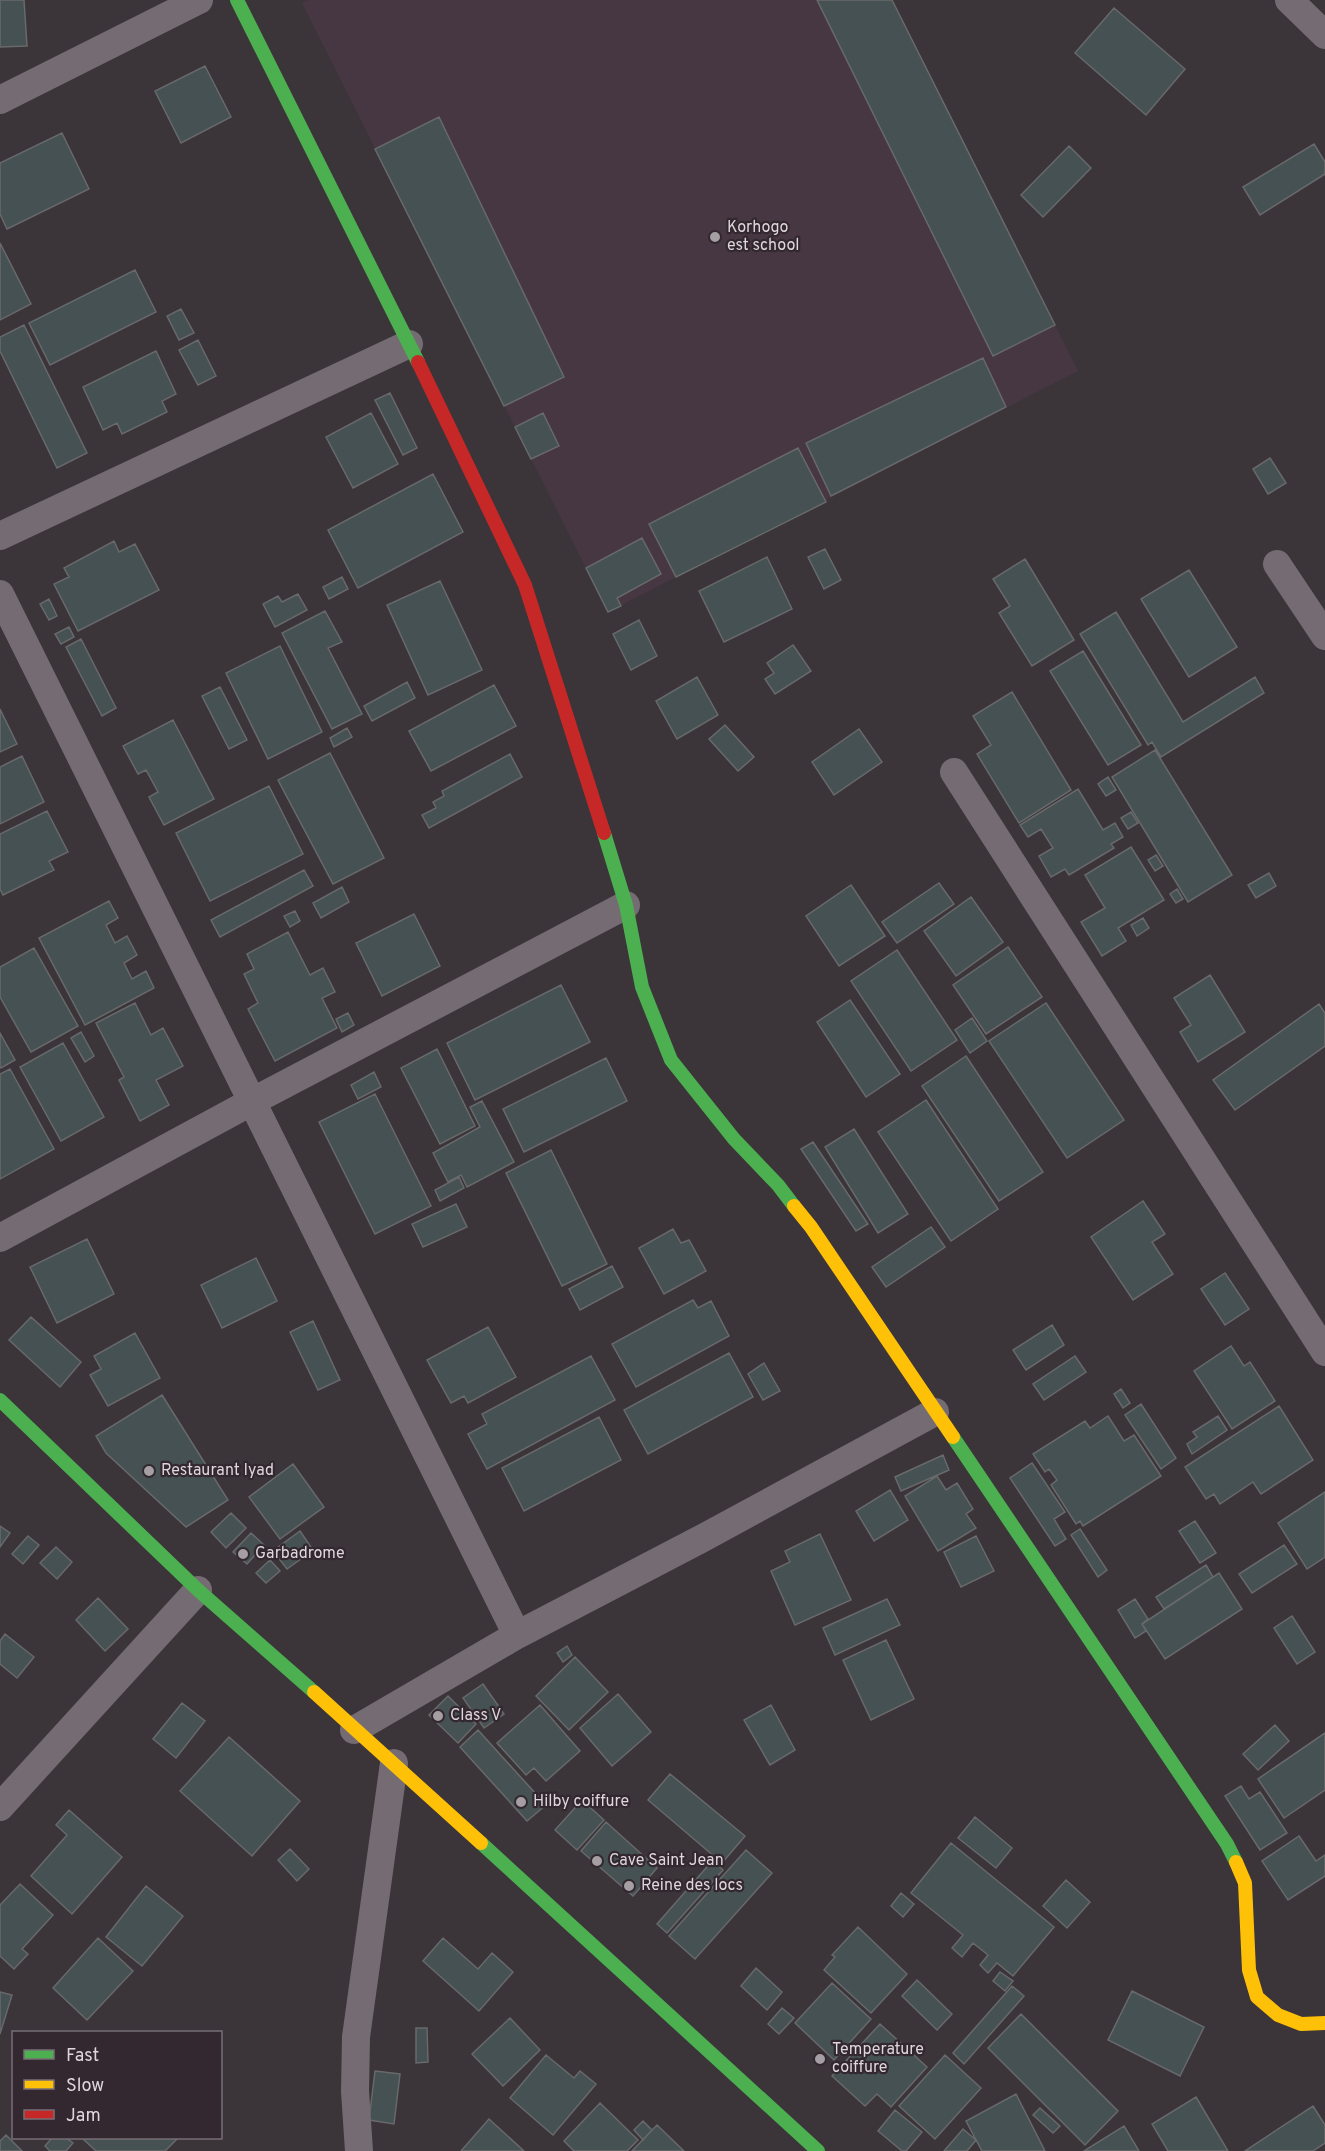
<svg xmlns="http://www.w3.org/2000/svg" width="1325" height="2151" font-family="Overpass,sans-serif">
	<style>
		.built { fill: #473743 }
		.building { fill: #455153; stroke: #68696a; stroke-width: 1.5 }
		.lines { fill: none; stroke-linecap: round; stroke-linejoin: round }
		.street { stroke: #746c72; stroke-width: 28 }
		.fast { stroke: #4caf50; stroke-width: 14 }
		.slow { stroke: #ffc107; stroke-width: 14 }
		.jam { stroke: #c62828; stroke-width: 14 }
		.poi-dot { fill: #a59ea3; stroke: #332830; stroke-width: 2 }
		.labels { text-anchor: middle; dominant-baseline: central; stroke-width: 4.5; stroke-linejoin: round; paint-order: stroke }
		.poi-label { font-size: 16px; fill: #ded7dc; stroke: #332830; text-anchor: start }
	</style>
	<rect width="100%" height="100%" fill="#3b3439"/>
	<!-- built -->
	<path class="built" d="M309 0H892L1078 371 608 612 302 3Z"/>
	<!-- building -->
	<path class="building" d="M0 0H24L27 46 0 47Z
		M817 0H892L1055 325 993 356Z
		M1114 8 1185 69 1146 115 1075 53Z
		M205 66 231 117 181 143 155 91Z
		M439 117 564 377 504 406 375 149Z
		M62 133 89 189 7 229 0 214V163Z
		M1314 144 1325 162V174L1260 215 1243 187Z
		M1069 146 1091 168 1043 217 1021 195Z
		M0 243 31 304 0 320Z
		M135 270 156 312 50 365 29 323Z
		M181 309 194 333 179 340 167 316Z
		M24 325 87 453 57 468 0 351V337Z
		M198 340 216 376 198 385 179 350Z
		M156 351 176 394 162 401 167 412 122 434 117 423 103 430 83 387Z
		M983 358 1006 407 831 496 806 443Z
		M390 393 417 448 403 455 375 400Z
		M371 413 398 464 353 488 326 437Z
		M543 413 559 446 531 459 515 427Z
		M798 448 826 502 676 577 649 524Z
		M1270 458 1286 483 1268 494 1253 469Z
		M433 474 463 532 358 588 328 530Z
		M642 538 661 574 617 598 621 606 608 612 586 568Z
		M114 541 119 552 135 544 159 590 78 631 54 584 69 577 64 568Z
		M825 549 841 580 824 589 808 557Z
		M767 557 792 609 724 642 699 591Z
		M1025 559 1074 640 1032 666 999 613 1010 606 993 579Z
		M1189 570 1237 647 1189 677 1141 599Z
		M342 577 348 589 329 599 323 587Z
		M440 581 482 670 428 695 387 605Z
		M298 594 307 610 275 627 263 604 278 596 282 602Z
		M49 599 57 616 49 620 40 604Z
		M325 611 342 642 328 648 362 714 332 729 282 633Z
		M1116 612 1183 722 1255 677 1264 693 1161 757 1152 742 1148 745 1080 634Z
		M639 620 657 656 631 670 613 634Z
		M69 627 74 637 61 644 55 634Z
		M81 639 116 708 102 716 66 647Z
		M793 645 811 671 775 694 765 679 774 673 767 663Z
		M280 646 322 732 268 759 226 673Z
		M1083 651 1141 745 1108 765 1050 671Z
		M697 677 718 715 677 739 656 701Z
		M407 682 415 698 372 721 364 706Z
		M494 685 516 726 431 771 409 731Z
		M220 687 247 740 229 749 202 696Z
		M1012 692 1071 790 1019 823 977 754 991 745 973 716Z
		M0 709 17 744 0 752Z
		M173 720 214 799 164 825 149 797 158 792 146 770 138 774 123 746Z
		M725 725 754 757 738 771 709 739Z
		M347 728 352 737 334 747 330 738Z
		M859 729 882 762 834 795 812 762Z
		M1155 750 1232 875 1188 902 1112 777Z
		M330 753 384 858 333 884 278 780Z
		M510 754 522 777 429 828 422 815 436 808 433 802 444 796 442 791Z
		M22 756 44 802 0 824V767Z
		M1108 777 1116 790 1106 796 1098 784Z
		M269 786 303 854 210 901 176 833Z
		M1078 789 1103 830 1115 823 1123 837 1111 844 1114 848 1069 875 1065 869 1051 877 1039 856 1053 848 1041 829 1028 837 1020 825Z
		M47 811 68 852 49 861 54 870 3 895 0 889V834Z
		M1131 812 1138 823 1128 829 1121 818Z
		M1131 847 1164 900 1118 928 1126 941 1102 956 1081 922 1105 908 1085 875Z
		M1156 855 1163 866 1155 871 1148 860Z
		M304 870 313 886 220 937 211 920Z
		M1269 873 1276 886 1256 898 1248 885Z
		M939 883 954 904 897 943 882 922Z
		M851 885 885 936 839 966 806 916Z
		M342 887 349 902 321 918 313 903Z
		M1177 889 1183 899 1176 903 1170 894Z
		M971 897 1003 942 956 976 924 931Z
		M109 901 118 918 106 925 115 943 127 936 137 955 124 963 132 979 146 971 154 988 85 1025 39 938Z
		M295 911 300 921 290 927 284 916Z
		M414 914 440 966 382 996 356 943Z
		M1143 918 1149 928 1137 936 1131 925Z
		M288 932 310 975 323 968 335 992 322 998 337 1028 275 1061 248 1009 258 1003 244 974 254 969 247 954Z
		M1008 947 1042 997 986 1034 953 985Z
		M34 948 78 1026 31 1052 0 997V967Z
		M897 950 957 1040 911 1071 851 981Z
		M1210 975 1245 1032 1198 1062 1180 1032 1191 1025 1174 998Z
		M561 985 590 1042 475 1100 447 1043Z
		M850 1000 900 1074 866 1097 817 1022Z
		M135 1003 151 1035 163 1028 183 1066 156 1080 169 1105 140 1121 119 1080 124 1077 96 1023Z
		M1046 1003 1124 1120 1067 1158 989 1041Z
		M1319 1004 1325 1013V1046L1235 1110 1213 1080Z
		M348 1013 354 1025 342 1032 336 1019Z
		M972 1018 987 1041 970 1053 955 1030Z
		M81 1032 94 1056 85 1062 71 1038Z
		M0 1033 15 1060 1 1068 0 1066Z
		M63 1043 104 1117 61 1141 20 1067Z
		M437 1049 475 1126 440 1144 401 1068Z
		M966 1056 1043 1172 999 1201 922 1086Z
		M606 1058 627 1101 524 1152 503 1109Z
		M10 1069 54 1149 0 1179V1074Z
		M374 1072 381 1087 358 1099 351 1085Z
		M375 1094 431 1206 375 1234 319 1122Z
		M926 1100 998 1209 951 1241 878 1132Z
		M482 1101 514 1162 467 1187 461 1175 448 1182 433 1153 480 1127 470 1107Z
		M854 1129 908 1214 878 1233 825 1147Z
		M813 1142 868 1224 856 1231 801 1149Z
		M551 1150 607 1264 562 1286 506 1173Z
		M459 1177 464 1188 440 1201 435 1190Z
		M1143 1201 1165 1234 1152 1242 1173 1274 1133 1300 1091 1237Z
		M456 1204 467 1227 423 1247 412 1224Z
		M931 1227 945 1247 886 1287 872 1267Z
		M673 1229 681 1243 689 1240 706 1271 664 1294 639 1248Z
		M87 1239 114 1294 57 1323 30 1267Z
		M256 1258 277 1301 222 1328 201 1285Z
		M612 1266 623 1287 580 1310 569 1289Z
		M1225 1273 1249 1309 1225 1325 1201 1289Z
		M693 1300 698 1308 711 1301 729 1336 636 1387 612 1344Z
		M31 1317 81 1362 60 1387 9 1340Z
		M313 1321 340 1380 318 1390 290 1332Z
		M1052 1325 1064 1345 1026 1370 1013 1350Z
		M488 1327 516 1377 468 1403 464 1396 451 1403 427 1360Z
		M135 1333 160 1378 108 1406 90 1375 101 1369 94 1356Z
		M1231 1346 1244 1366 1250 1362 1275 1401 1232 1429 1194 1371Z
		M729 1353 753 1397 648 1454 624 1410Z
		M591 1356 615 1400 487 1469 468 1434 487 1424 482 1414Z
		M1075 1356 1086 1372 1044 1400 1033 1384Z
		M764 1363 780 1391 763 1400 748 1374Z
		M1121 1389 1130 1403 1123 1408 1114 1394Z
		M162 1395 228 1500 186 1527 106 1453 96 1436Z
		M1141 1404 1176 1458 1161 1469 1125 1415Z
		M1279 1406 1313 1460 1261 1494 1253 1482 1220 1504 1214 1494 1206 1499 1185 1467Z
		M1108 1416 1124 1441 1134 1435 1161 1476 1083 1526 1080 1521 1076 1524 1051 1485 1057 1480 1049 1469 1045 1472 1033 1454 1085 1421 1090 1428Z
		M1218 1416 1227 1430 1192 1454 1187 1444 1197 1437 1193 1432Z
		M599 1417 621 1460 524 1511 502 1468Z
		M943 1455 949 1470 901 1491 895 1477Z
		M1032 1463 1065 1512 1054 1519 1066 1539 1055 1546 1010 1478Z
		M293 1464 324 1507 280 1539 249 1497Z
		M937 1476 946 1490 957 1483 973 1509 966 1514 976 1528 938 1551 905 1496Z
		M890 1490 908 1520 874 1541 856 1511Z
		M1325 1492V1557L1307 1569 1278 1523Z
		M231 1513 246 1528 226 1548 211 1532Z
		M1195 1521 1216 1553 1200 1563 1179 1531Z
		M0 1526 10 1533 0 1547Z
		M1080 1529 1107 1570 1098 1577 1071 1535Z
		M300 1531 313 1550 287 1569 273 1551Z
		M251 1533 264 1545 247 1564 233 1552Z
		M820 1534 851 1600 795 1625 771 1571 790 1562 785 1551Z
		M28 1536 39 1545 23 1564 12 1554Z
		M976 1536 994 1571 961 1587 944 1552Z
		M1284 1545 1297 1564 1252 1593 1239 1574Z
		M56 1547 72 1562 57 1579 40 1563Z
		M270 1560 280 1571 266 1583 256 1573Z
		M1206 1565 1213 1577 1164 1609 1156 1597Z
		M1219 1573 1242 1609 1165 1659 1142 1624Z
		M98 1598 128 1629 105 1651 76 1620Z
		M887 1599 900 1625 835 1655 823 1628Z
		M1135 1599 1148 1619 1142 1624 1146 1631 1135 1638 1118 1610Z
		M1292 1616 1315 1652 1297 1664 1274 1628Z
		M5 1634 34 1657 17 1678 0 1664V1641Z
		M886 1640 914 1699 871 1720 843 1660Z
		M567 1646 572 1655 563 1662 557 1653Z
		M575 1657 608 1692 569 1730 536 1696Z
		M483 1684 504 1714 484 1728 463 1698Z
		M618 1694 651 1732 612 1766 580 1728Z
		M448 1696 476 1724 458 1743 429 1715Z
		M182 1703 205 1721 176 1758 153 1739Z
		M540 1705 580 1751 546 1781 534 1768 526 1775 497 1743Z
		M771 1705 795 1750 770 1765 744 1720Z
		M1275 1725 1289 1741 1258 1770 1243 1754Z
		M478 1730 546 1805 527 1821 460 1747Z
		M1325 1733V1790L1284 1818 1258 1779Z
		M229 1737 300 1801 252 1856 180 1791Z
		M670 1774 745 1836 722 1863 648 1800Z
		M1241 1786 1249 1799 1260 1792 1287 1833 1260 1850 1225 1796Z
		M582 1800 604 1820 577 1850 555 1830Z
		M69 1810 122 1857 72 1914 31 1876 67 1835 56 1825Z
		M975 1817 1012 1848 996 1868 958 1838Z
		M606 1822 657 1868 633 1896 581 1851Z
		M1299 1836 1316 1861 1325 1855V1876L1288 1900 1262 1861Z
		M951 1843 1054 1927 1013 1976 997 1963 988 1973 980 1965 988 1955 973 1943 962 1957 952 1948 963 1935 911 1893Z
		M290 1849 309 1869 297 1881 278 1860Z
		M746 1850 772 1873 695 1959 669 1936Z
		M713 1860 723 1870 667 1933 657 1924Z
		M1066 1880 1090 1902 1067 1928 1043 1906Z
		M20 1884 53 1915 22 1949 28 1954 14 1969 0 1956V1905Z
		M146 1886 183 1916 142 1966 106 1937Z
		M901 1893 914 1904 903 1917 891 1906Z
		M858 1927 907 1974 871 2013 824 1970 835 1957 832 1955Z
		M98 1938 133 1971 87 2020 53 1988Z
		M443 1938 478 1969 492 1953 513 1972 479 2011 423 1961Z
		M756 1968 782 1992 767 2010 741 1986Z
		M1000 1972 1013 1981 1005 1991 993 1981Z
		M917 1980 952 2014 937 2030 902 1996Z
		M832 1983 871 2019 834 2060 795 2023Z
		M1012 1986 1024 1996 964 2064 953 2053Z
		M1132 1991 1204 2027 1180 2076 1108 2040Z
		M0 1992 12 1995 0 2034Z
		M782 2008 794 2018 779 2034 768 2024Z
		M1021 2014 1118 2111 1085 2145 988 2048Z
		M510 2018 540 2050 503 2086 472 2054Z
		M880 2024 927 2067 891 2107 877 2094 865 2106 832 2076Z
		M416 2028H427L428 2062 416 2063Z
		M546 2055 574 2078 580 2071 596 2084 553 2135 510 2098Z
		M945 2055 981 2088 935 2139 899 2106Z
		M375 2071 400 2074 394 2124 369 2120Z
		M1016 2094 1045 2151H982L966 2121Z
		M1196 2097 1228 2151H1168L1152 2124Z
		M600 2103 638 2140 627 2151H574L564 2141Z
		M1313 2106 1325 2125V2143L1313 2151H1245Z
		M1040 2108 1060 2126 1053 2133 1033 2115Z
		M895 2110 922 2132 906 2151H902L878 2131Z
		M489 2119 524 2151H461Z
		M643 2121 652 2130 643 2140 634 2130Z
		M657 2125 684 2151H632Z
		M1124 2126 1139 2151H1084Z
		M963 2129 976 2140 967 2151H944Z
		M6 2135 22 2151H0V2141Z
		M52 2138H66L73 2143 66 2151H50L45 2146Z
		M82 2138H178L165 2151H96Z"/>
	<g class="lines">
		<!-- street -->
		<path class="street" d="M1289 0 1325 35
			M0 100 199 0
			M0 536 409 344
			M1277 564 1325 636
			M0 594 517 1635
			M954 772 1325 1352
			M0 1238 253 1101 626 905
			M354 1730 517 1635 701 1539 935 1412
			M0 1807 198 1590
			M359 2151 355 2091 356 2037 394 1763"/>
		<!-- fast -->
		<path class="fast" d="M237 0 418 362
			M604 833 626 905 642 987 671 1060 734 1139 778 1185 794 1206
			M0 1400 198 1590 314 1692
			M953 1437 1227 1844 1236 1862
			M481 1843 818 2151"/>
		<!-- slow -->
		<path class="slow" d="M794 1206 811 1227 953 1437
			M314 1692 481 1843
			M1236 1862 1245 1883 1249 1970 1257 1997 1278 2015 1301 2024 1325 2023"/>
		<!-- jam -->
		<path class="jam" d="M418 362 525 585 604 833"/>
	</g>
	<!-- markers -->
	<g class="poi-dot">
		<circle cx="715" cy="237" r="6"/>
		<circle cx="149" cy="1471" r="6"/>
		<circle cx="243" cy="1554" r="6"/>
		<circle cx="438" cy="1716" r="6"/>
		<circle cx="521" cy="1802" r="6"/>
		<circle cx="597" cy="1861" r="6"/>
		<circle cx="629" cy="1886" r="6"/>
		<circle cx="820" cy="2059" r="6"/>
	</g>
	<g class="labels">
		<!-- poi labels -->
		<g class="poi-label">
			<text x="727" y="228">Korhogo<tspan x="727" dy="18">est school</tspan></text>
			<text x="161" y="1471">Restaurant Iyad</text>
			<text x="255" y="1554">Garbadrome</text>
			<text x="450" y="1716">Class V</text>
			<text x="533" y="1802">Hilby coiffure</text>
			<text x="609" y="1861">Cave Saint Jean</text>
			<text x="641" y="1886">Reine des locs</text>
			<text x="832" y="2050">Temperature<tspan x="832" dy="18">coiffure</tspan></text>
		</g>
	</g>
	<!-- legend -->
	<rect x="12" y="2031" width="210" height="108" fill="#332830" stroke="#776e75" stroke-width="1.5"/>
	<rect x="24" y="2050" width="30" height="9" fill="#4caf50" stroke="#776e75" stroke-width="1.5"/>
	<text x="66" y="2061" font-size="18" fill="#ded7dc">Fast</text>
	<rect x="24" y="2080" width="30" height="9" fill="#ffc107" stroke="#776e75" stroke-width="1.5"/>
	<text x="66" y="2091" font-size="18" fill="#ded7dc">Slow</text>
	<rect x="24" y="2110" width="30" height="9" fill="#c62828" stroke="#776e75" stroke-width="1.5"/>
	<text x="66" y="2121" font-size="18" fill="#ded7dc">Jam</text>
</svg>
